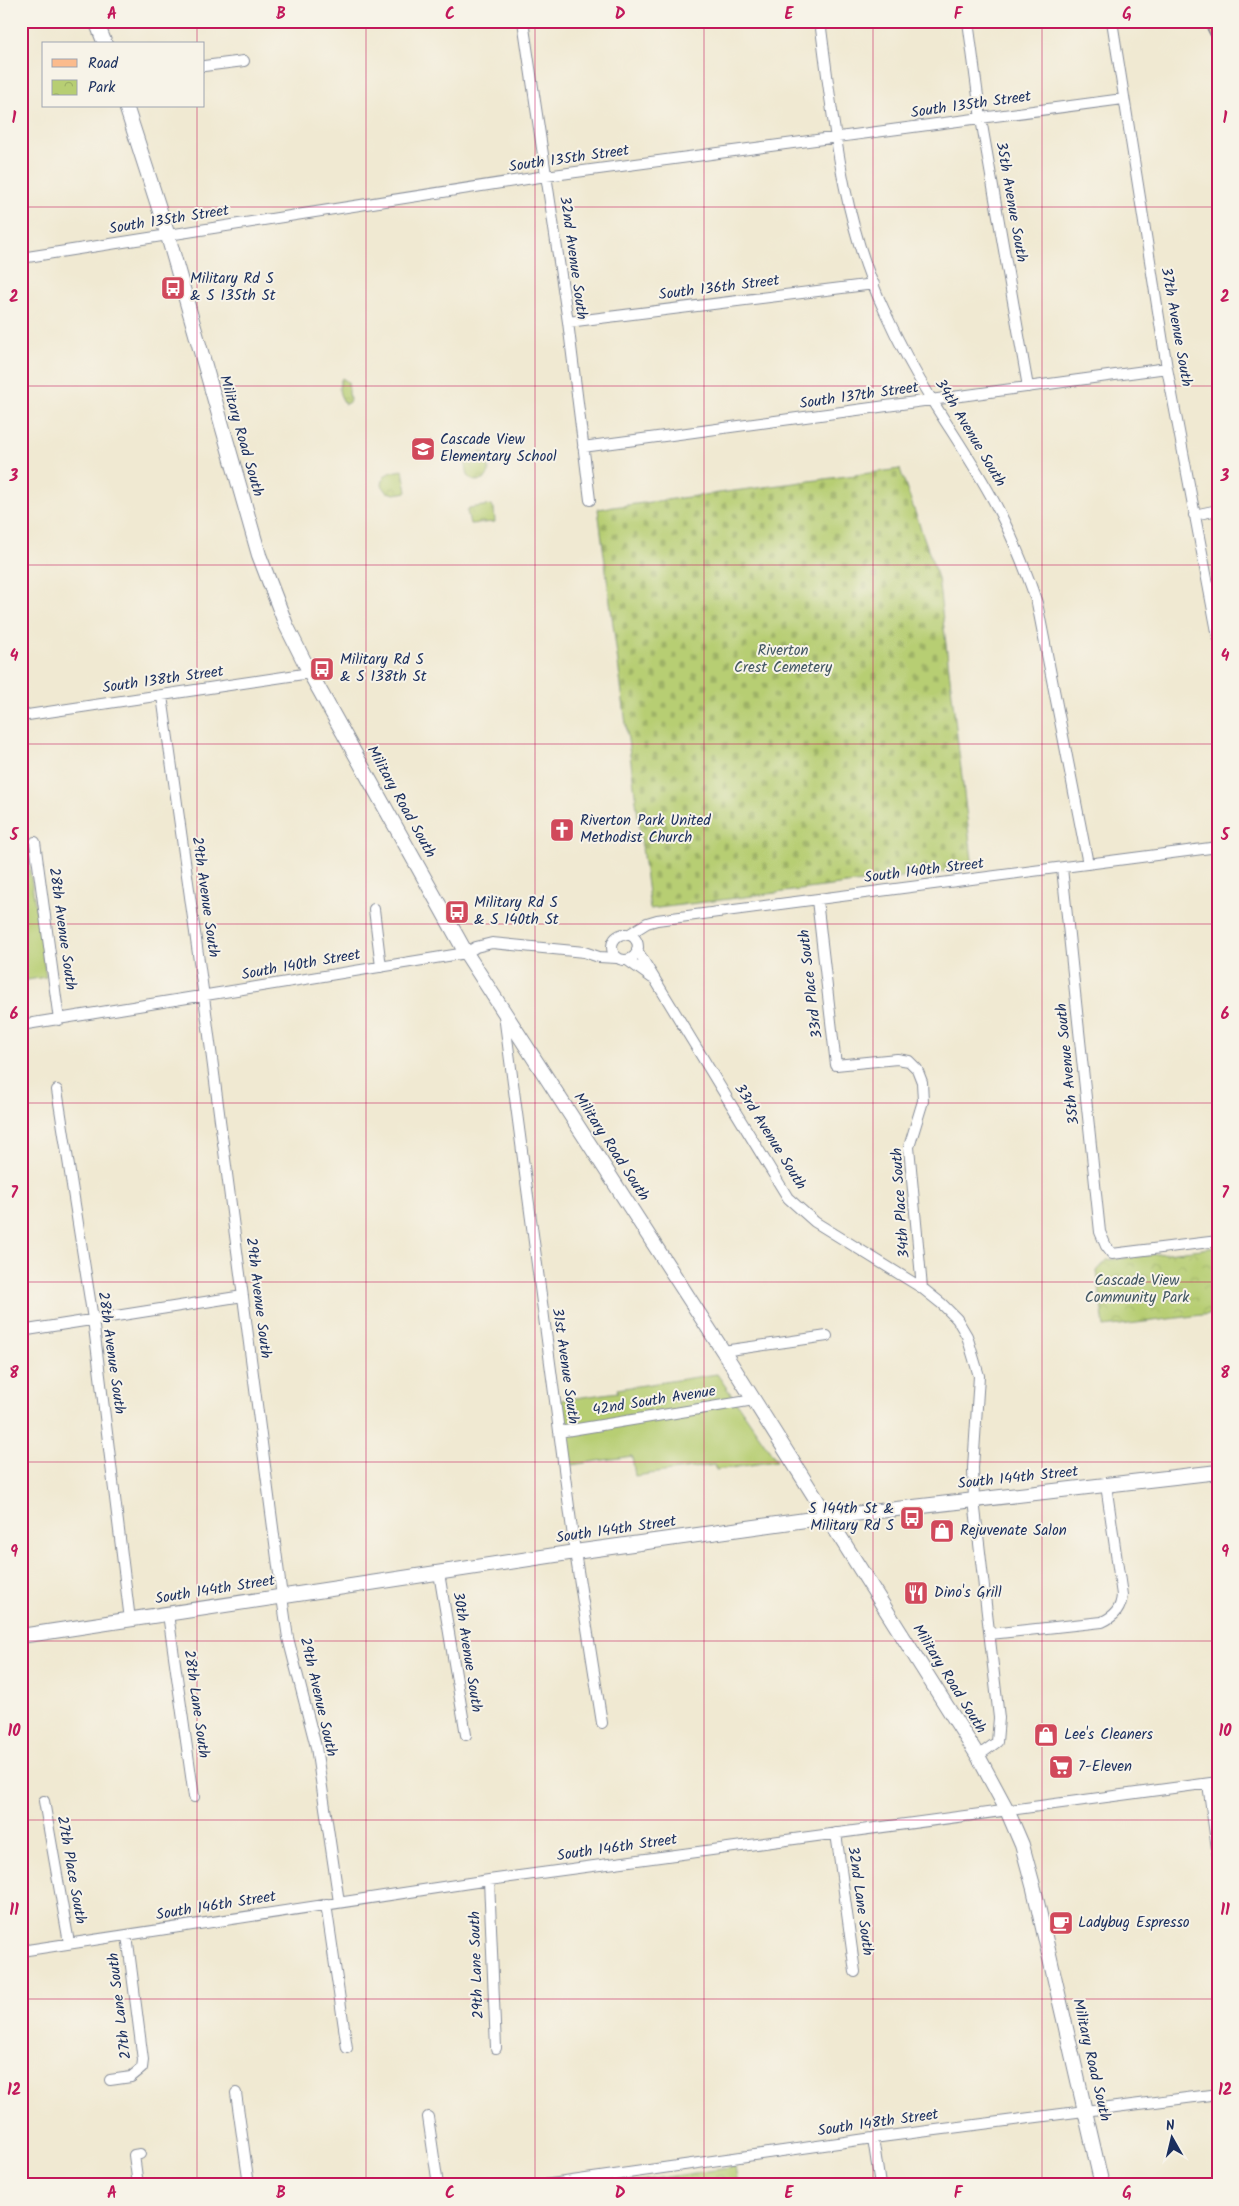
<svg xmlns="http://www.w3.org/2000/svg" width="1239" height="2206" font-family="Kalam,sans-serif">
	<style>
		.cemetery { fill: url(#cemetery-stones); stroke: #697e68 }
		.park { fill: url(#park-crowns); stroke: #697e68 }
		.garden { fill: #b7ce73; stroke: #697e68 }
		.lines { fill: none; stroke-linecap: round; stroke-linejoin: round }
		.minor-casing { stroke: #868c98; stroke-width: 12 }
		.tertiary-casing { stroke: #868c98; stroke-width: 16 }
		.primary-casing { stroke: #868c98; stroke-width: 19 }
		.minor { stroke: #fff; stroke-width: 10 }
		.tertiary { stroke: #fff; stroke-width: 14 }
		.primary { stroke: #fbbb8d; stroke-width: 16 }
		.grid { fill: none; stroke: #c2185b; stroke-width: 1; stroke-opacity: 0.55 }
		.labels { text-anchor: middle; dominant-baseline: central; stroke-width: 4; stroke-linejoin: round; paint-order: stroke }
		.street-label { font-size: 15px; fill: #1b2f5e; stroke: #f7f3e8 }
		.poi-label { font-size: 15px; fill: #1b2f5e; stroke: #f7f3e8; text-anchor: start }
		.park-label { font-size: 15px; fill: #425763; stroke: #f7f3e8 }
		.neatline { fill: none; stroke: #c2185b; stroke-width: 2 }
		.grid-label { font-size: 16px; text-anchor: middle; font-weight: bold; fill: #c2185b }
	</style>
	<defs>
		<pattern id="cemetery-stones" width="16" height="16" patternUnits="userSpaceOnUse" patternTransform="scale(1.25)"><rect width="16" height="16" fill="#b7ce73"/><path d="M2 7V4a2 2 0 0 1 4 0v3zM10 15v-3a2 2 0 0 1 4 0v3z" fill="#9db166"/></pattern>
		<pattern id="park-crowns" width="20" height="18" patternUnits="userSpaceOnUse" patternTransform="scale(1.25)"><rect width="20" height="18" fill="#b7ce73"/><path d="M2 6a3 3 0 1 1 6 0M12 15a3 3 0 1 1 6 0" fill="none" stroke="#9db166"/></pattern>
	</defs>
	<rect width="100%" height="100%" fill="#f7f3e8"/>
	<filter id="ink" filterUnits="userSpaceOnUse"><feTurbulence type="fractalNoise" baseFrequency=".02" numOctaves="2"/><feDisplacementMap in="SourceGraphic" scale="10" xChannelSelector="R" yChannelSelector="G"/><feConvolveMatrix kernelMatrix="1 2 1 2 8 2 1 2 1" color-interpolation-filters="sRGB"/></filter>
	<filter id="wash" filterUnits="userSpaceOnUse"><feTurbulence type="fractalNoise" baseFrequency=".0096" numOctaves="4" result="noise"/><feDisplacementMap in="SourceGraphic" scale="20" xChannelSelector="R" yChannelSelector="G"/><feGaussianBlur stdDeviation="1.12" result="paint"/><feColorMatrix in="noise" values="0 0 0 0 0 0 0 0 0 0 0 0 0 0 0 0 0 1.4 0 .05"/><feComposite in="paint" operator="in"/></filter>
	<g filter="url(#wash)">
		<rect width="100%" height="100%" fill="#f0e9d2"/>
		<!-- cemetery -->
		<path class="cemetery" d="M900 469 938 578 973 868 650 909 598 509Z"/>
		<!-- park -->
		<path class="park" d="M342 378 348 382 350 401 348 403 345 404C339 394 337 389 342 378Z
			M484 452 488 456 489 473 484 480 475 481 468 476 464 455Z
			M403 470 407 492 395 494 387 492 382 485 384 476 391 472Z
			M491 505 494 508 495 522 470 524 467 511 469 508Z
			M1218 1247V1313L1104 1327 1097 1271 1107 1260Z
			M735 2167 738 2185H613Z"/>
		<!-- garden -->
		<path class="garden" d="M25 838 46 977 21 981V839Z
			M717 1374 777 1461 716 1470 715 1465 635 1476 632 1456 571 1465 561 1400 618 1392 617 1389Z"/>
	</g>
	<g filter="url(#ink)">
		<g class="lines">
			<defs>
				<path id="minor" d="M388 21V23
					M523 21 568 322 590 500
					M820 21C833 119 842 222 885 312 899 343 915 373 933 402 956 439 982 476 1001 515 1015 543 1027 573 1037 603L1088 864
					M968 21 981 119 1028 387
					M1112 21 1167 368 1218 637
					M204 66 244 61
					M21 258 546 176 1123 99
					M568 322 874 284
					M583 447 1167 368
					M1194 515 1218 510
					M162 696 204 997 282 1597 288 1638 316 1747 339 1902
					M21 716 310 673
					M35 842 59 1020
					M1062 868 1100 1232 1106 1246 1112 1254 1218 1241
					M817 900 836 1065 897 1059 909 1061 917 1069 922 1082 923 1101 909 1147 922 1288
					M374 909 381 967
					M612 947a13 13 0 1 1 26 0a13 13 0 1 1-26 0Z
					M628 935 647 923 657 920 1218 847
					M637 950 788 1198 815 1222 922 1288 942 1304 957 1319 967 1336 979 1376 973 1468 974 1500 999 1718 997 1742 978 1756
					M627 960 652 978
					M504 1015 575 1552 602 1723
					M21 1025 466 953 476 947 492 943 584 952 599 957 617 958
					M57 1090 93 1319 130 1620
					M21 1331 243 1296
					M723 1351 827 1336
					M559 1432 754 1400
					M439 1573 466 1735
					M168 1614 194 1797
					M990 1634 1102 1622C1115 1616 1121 1609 1122 1595L1106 1485
					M1208 1784 1218 1856
					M44 1801 69 1943
					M836 1833 855 1972
					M489 1880 496 2048
					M326 1904 347 2048
					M21 1951 489 1880 1218 1782
					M110 2080 131 2077 142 2068 143 2060 127 1935
					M236 2093 249 2185
					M428 2117 438 2185
					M873 2138 880 2185
					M138 2185 134 2155 140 2154
					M544 2185 873 2138 1218 2094"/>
				<path id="tertiary" d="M96 21 105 44
					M126 106 168 236 259 555 286 625 310 673 466 953 723 1351 978 1756 1007 1810 1022 1845 1034 1889 1102 2185
					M21 1636 575 1552 827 1517 1218 1472"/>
				<path id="primary" d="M1213 21 1218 31"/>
			</defs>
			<!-- minor casing -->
			<use href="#minor" class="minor-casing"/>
			<!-- tertiary casing -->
			<use href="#tertiary" class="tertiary-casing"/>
			<!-- primary casing -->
			<use href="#primary" class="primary-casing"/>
			<!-- minor -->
			<use href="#minor" class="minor"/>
			<!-- tertiary -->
			<use href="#tertiary" class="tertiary"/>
			<!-- primary -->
			<use href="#primary" class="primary"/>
		</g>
	</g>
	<!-- grid -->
	<path class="grid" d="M197 21V44M366 21V2185M535 21V2185M704 21V2185M873 21V2185M1042 21V2185M197 106V2185M21 207H1218M21 386H1218M21 565H1218M21 744H1218M21 924H1218M21 1103H1218M21 1282H1218M21 1462H1218M21 1641H1218M21 1820H1218M21 1999H1218"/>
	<!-- icons -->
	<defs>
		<symbol id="bus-square" viewBox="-11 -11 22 22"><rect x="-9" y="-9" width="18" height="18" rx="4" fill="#d1495b" stroke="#f7f3e8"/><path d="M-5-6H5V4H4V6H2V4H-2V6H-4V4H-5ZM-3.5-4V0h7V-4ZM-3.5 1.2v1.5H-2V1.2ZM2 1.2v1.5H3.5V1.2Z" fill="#fff"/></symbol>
		<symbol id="school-square" viewBox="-11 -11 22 22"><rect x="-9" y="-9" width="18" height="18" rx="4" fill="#d1495b" stroke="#f7f3e8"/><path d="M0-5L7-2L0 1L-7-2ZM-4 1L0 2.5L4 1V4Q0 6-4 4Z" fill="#fff"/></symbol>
		<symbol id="church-square" viewBox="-11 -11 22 22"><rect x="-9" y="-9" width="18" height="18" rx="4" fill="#d1495b" stroke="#f7f3e8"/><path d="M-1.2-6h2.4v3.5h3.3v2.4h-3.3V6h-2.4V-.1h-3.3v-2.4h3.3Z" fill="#fff"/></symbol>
		<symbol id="shop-square" viewBox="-11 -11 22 22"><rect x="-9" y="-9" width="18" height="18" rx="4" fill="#d1495b" stroke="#f7f3e8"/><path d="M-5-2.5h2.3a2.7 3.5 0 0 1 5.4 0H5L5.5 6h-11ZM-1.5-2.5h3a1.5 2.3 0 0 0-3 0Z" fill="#fff"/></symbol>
		<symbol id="restaurant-square" viewBox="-11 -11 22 22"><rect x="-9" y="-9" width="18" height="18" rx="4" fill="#d1495b" stroke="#f7f3e8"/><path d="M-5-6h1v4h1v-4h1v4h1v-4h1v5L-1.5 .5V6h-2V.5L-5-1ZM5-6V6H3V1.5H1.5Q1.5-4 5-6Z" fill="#fff"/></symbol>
		<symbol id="supermarket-square" viewBox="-11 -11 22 22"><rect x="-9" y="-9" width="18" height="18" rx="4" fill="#d1495b" stroke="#f7f3e8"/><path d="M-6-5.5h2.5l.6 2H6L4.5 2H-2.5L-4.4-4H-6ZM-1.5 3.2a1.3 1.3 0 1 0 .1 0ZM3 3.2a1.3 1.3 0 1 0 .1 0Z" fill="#fff"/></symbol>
		<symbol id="cafe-square" viewBox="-11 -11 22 22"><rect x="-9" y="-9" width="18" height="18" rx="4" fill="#d1495b" stroke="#f7f3e8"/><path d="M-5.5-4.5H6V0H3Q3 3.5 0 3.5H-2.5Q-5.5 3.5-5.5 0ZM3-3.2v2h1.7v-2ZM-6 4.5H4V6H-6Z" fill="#fff"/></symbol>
	</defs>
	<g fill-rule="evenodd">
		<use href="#bus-square" x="159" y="274" width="28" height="28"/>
		<use href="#school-square" x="409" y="435" width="28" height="28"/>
		<use href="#bus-square" x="308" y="655" width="28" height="28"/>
		<use href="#church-square" x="548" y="816" width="28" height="28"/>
		<use href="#bus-square" x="443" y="898" width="28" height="28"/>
		<use href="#bus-square" x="898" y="1504" width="28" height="28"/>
		<use href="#shop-square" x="928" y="1517" width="28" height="28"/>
		<use href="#restaurant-square" x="902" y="1579" width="28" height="28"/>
		<use href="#shop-square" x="1032" y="1721" width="28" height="28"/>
		<use href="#supermarket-square" x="1047" y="1753" width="28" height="28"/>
		<use href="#cafe-square" x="1047" y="1909" width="28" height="28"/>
	</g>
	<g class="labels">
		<!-- street labels -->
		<g class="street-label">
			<text transform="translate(971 105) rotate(-8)">South 135th Street</text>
			<text transform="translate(569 159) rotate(-8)">South 135th Street</text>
			<text transform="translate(1011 202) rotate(80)">35th Avenue South</text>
			<text transform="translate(169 220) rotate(-9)">South 135th Street</text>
			<text transform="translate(573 258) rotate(82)">32nd Avenue South</text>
			<text transform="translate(719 288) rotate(-7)">South 136th Street</text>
			<text transform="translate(1176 327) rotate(80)">37th Avenue South</text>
			<text transform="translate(859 396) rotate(-8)">South 137th Street</text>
			<text transform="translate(970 433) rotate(59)">34th Avenue South</text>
			<text transform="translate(241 436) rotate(74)">Military Road South</text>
			<text transform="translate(163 680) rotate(-8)">South 138th Street</text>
			<text transform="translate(401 802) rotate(61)">Military Road South</text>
			<text transform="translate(924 871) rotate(-7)">South 140th Street</text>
			<text transform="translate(205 897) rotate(82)">29th Avenue South</text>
			<text transform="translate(62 929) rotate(82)">28th Avenue South</text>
			<text transform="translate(301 965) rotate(-10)">South 140th Street</text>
			<text transform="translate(811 984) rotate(-97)">33rd Place South</text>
			<text transform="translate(1068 1064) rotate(-96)">35th Avenue South</text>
			<text transform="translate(770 1137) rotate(58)">33rd Avenue South</text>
			<text transform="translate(611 1147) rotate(57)">Military Road South</text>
			<text transform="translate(901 1203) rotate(-94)">34th Place South</text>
			<text transform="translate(258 1298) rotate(83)">29th Avenue South</text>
			<text transform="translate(111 1353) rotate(82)">28th Avenue South</text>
			<text transform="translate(565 1366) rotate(82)">31st Avenue South</text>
			<text transform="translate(654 1401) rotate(-9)">42nd South Avenue</text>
			<text transform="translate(1018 1478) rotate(-6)">South 144th Street</text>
			<text transform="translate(616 1530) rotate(-8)">South 144th Street</text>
			<text transform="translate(215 1590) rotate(-9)">South 144th Street</text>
			<text transform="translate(467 1652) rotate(81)">30th Avenue South</text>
			<text transform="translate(949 1679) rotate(58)">Military Road South</text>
			<text transform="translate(318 1697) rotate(77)">29th Avenue South</text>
			<text transform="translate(196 1704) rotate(82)">28th Lane South</text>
			<text transform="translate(617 1848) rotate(-8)">South 146th Street</text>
			<text transform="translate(71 1870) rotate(80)">27th Place South</text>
			<text transform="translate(860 1901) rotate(82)">32nd Lane South</text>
			<text transform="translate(216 1906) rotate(-9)">South 146th Street</text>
			<text transform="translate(477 1965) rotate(-92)">29th Lane South</text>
			<text transform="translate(120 2006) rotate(-97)">27th Lane South</text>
			<text transform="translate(1091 2060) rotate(77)">Military Road South</text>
			<text transform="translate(878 2123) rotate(-8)">South 148th Street</text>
		</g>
		<!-- poi labels -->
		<g class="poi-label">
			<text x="190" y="279">Military Rd S<tspan x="190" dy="17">&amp; S 135th St</tspan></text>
			<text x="440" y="440">Cascade View<tspan x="440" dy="17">Elementary School</tspan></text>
			<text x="340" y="660">Military Rd S<tspan x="340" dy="17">&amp; S 138th St</tspan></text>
			<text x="580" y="821">Riverton Park United<tspan x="580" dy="17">Methodist Church</tspan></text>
			<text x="474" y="903">Military Rd S<tspan x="474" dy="17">&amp; S 140th St</tspan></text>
			<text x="894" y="1509" text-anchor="end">S 144th St &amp;<tspan x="894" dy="17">Military Rd S</tspan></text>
			<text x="960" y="1531">Rejuvenate Salon</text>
			<text x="934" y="1593">Dino's Grill</text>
			<text x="1064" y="1735">Lee's Cleaners</text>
			<text x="1078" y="1767">7-Eleven</text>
			<text x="1078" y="1923">Ladybug Espresso</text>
		</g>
		<!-- park labels -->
		<g class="park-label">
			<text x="783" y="651">Riverton<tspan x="783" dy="17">Crest Cemetery</tspan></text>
			<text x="1137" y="1281">Cascade View<tspan x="1137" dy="17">Community Park</tspan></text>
		</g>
	</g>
	<!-- margin -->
	<rect width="1239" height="2206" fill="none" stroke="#f7f3e8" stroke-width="55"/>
	<!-- legend -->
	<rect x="42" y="42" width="162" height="65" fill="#f7f3e8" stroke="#9fa5b1"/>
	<rect x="52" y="59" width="25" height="8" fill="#fbbb8d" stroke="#9fa5b1"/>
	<text x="88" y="68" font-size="15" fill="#1b2f5e">Road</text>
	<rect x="52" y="80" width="25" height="15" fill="url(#park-crowns)" stroke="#9fa5b1"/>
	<text x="88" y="92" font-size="15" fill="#1b2f5e">Park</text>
	<!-- north arrow -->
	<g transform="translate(1172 2138) rotate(352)" stroke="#f7f3e8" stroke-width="4" paint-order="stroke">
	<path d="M0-4L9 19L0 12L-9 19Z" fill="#1b2f5e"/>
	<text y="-8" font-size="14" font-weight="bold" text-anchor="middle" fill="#1b2f5e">N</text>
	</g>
	<rect x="28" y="28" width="1184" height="2150" class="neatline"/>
	<g class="grid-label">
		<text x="112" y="19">A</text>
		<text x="281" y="19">B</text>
		<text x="450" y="19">C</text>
		<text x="620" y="19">D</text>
		<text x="789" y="19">E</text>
		<text x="958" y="19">F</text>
		<text x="1127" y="19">G</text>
		<text x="14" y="123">1</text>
		<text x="1225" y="123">1</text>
		<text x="14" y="302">2</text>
		<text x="1225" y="302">2</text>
		<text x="14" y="481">3</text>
		<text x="1225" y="481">3</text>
		<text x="14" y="661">4</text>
		<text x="1225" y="661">4</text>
		<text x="14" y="840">5</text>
		<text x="1225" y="840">5</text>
		<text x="14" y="1019">6</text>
		<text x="1225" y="1019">6</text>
		<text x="14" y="1198">7</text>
		<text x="1225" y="1198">7</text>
		<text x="14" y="1378">8</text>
		<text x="1225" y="1378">8</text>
		<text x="14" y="1557">9</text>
		<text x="1225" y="1557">9</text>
		<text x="14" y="1736">10</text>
		<text x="1225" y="1736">10</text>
		<text x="14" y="1915">11</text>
		<text x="1225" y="1915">11</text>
		<text x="14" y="2095">12</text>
		<text x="1225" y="2095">12</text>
		<text x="112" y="2198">A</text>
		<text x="281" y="2198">B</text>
		<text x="450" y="2198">C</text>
		<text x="620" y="2198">D</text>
		<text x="789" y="2198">E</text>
		<text x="958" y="2198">F</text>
		<text x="1127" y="2198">G</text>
	</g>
</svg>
